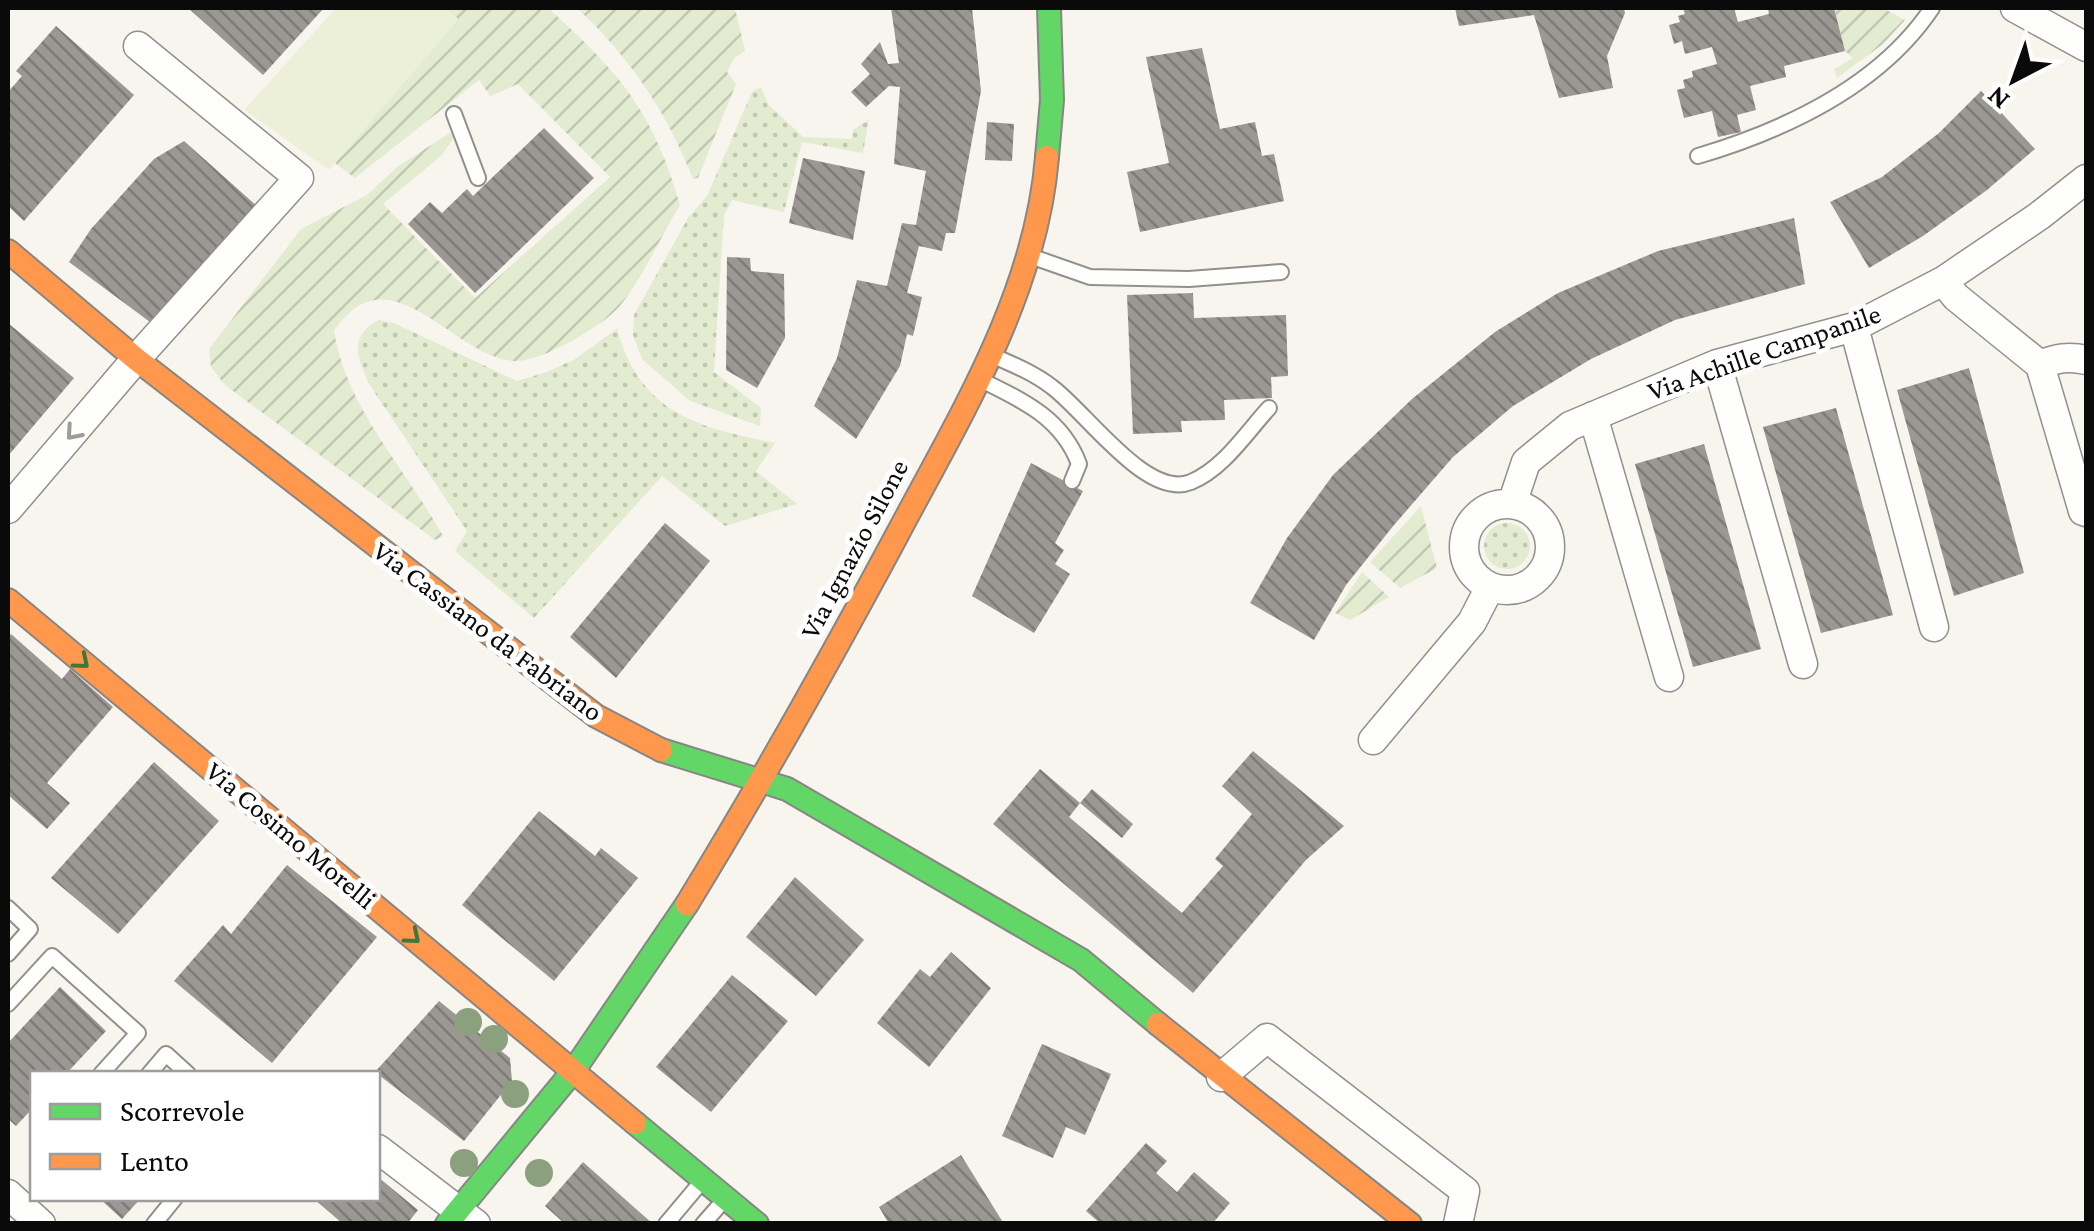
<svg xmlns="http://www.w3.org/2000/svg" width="2094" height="1231" font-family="'Crimson Pro',serif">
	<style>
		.grass { fill: url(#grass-dots) }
		.garden { fill: url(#garden-furrows) }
		.pitch { fill: #ecf0d9 }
		.building { fill: url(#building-back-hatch) }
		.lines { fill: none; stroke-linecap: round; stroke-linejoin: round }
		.lane-casing { stroke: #91908d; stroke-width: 18 }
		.street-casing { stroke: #91908d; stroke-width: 31 }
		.fast-casing { stroke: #888683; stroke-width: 26 }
		.slow-casing { stroke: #888683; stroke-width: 26 }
		.lane { stroke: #fefefc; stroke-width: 14 }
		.street { stroke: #fefefc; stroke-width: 28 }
		.fast { stroke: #63d668; stroke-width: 22 }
		.slow { stroke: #ff974d; stroke-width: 22 }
		.tree { fill: #8ba07d }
		.oneway { stroke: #9c9c9b }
		.oneway2 { stroke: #3b7a3e }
		.labels { text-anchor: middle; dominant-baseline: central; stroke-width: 10; stroke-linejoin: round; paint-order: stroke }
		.street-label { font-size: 28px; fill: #0a0a0a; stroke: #fff }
	</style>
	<defs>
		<pattern id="grass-dots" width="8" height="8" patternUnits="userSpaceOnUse" patternTransform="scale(2.5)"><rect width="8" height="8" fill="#e3ebd0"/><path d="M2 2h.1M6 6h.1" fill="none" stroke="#c1c8b1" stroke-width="1.8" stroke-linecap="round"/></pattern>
		<pattern id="garden-furrows" width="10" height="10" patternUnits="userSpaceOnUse" patternTransform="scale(2.5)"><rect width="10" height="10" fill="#e3ebd0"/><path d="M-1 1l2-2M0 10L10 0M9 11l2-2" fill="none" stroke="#c1c8b1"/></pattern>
		<pattern id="building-back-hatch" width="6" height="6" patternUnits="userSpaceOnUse" patternTransform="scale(2.5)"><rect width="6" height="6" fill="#9b9894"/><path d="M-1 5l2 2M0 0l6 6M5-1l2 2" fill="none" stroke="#7d7a77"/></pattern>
	</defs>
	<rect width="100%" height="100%" fill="#f8f5ee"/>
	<!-- grass -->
	<path class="grass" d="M761 87 768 104 803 137 852 139 853 130 869 119 863 153 802 142 784 212 732 200 724 215 714 372 761 408 760 426 690 401 642 359 633 335 634 315 688 218 707 196 752 92Z
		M379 320 394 323 517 381 547 372 575 359 617 329C641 414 697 427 775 443L756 471 797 504 725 526 662 476 534 618 455 551 467 531 369 384C357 357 348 336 379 320Z
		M1484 546a23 23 0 1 1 46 0a23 23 0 1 1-46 0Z"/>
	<!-- garden -->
	<path class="garden" d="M445 8H548C618 71 654 112 680 205 664 231 635 292 616 310 598 328 540 363 514 361 452 357 390 247 334 331 346 408 406 469 443 536L435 540 225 385 211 367 209 349 301 229 367 195 397 167 450 133 455 136 442 155 383 204 475 298 610 177 518 84 490 96 479 80 355 178 335 163 458 19Z
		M577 8H735L745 51 734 58 727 72 736 84 698 178 693 179C666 110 630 58 577 8Z
		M1834 8H1883L1905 20 1883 44 1837 78 1834 69 1853 58 1845 51Z
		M1421 506 1437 568 1400 588 1370 562Z
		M1362 572 1389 597 1350 620 1335 613Z"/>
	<!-- pitch -->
	<path class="pitch" d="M336 8H445L458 19 329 170 244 110Z"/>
	<!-- building -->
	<path class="building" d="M188 8H324L263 75Z
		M891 8H972L981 91 955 233H946L942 251 919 246 907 293 922 297 913 336 907 334 900 366 856 439 814 406 837 358 857 280 887 286 902 223 916 225 926 171 894 164 900 87 889 86 866 107 851 92 870 74 861 64 880 42 888 64 899 63Z
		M1455 8H1624L1625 13 1607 56 1613 88 1559 98 1534 15 1459 26Z
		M1683 8H1734L1738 22 1769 14 1768 9 1771 8H1834L1845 51 1784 66 1786 77 1750 86 1756 110 1737 115 1741 132 1718 137 1712 111 1684 118 1677 90 1685 88 1683 80 1693 77 1692 71 1717 64 1712 47 1685 54 1682 41 1674 44 1669 25 1680 22 1678 16 1685 14Z
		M56 26 134 95 24 221 8 206V92L22 76 16 71Z
		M1202 48 1220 129 1255 122 1262 156 1274 154 1284 201 1140 232 1127 172 1169 163 1146 57Z
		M1981 91 2035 149 1987 190 1923 236 1869 268 1830 202 1882 177 1939 133Z
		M987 122 1014 124 1012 161 985 160Z
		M544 128 594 178 475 293 408 224 430 202 442 213 467 189 473 196Z
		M184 141 258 207 154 325 69 262 91 229 154 159Z
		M803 158 865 171 853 240 789 223Z
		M1794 218 1805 284 1675 320 1591 359 1513 406 1453 457 1394 525 1346 585 1314 640 1250 603 1287 538 1333 475 1412 399 1495 332 1558 293 1658 251Z
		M727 257 750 258 751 271 784 274 785 338 757 388 726 370Z
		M1193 293 1194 318 1286 315 1288 376 1271 377 1272 398 1224 400 1225 420 1181 421 1182 432 1133 434 1127 295Z
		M8 323 74 378 8 456Z
		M1969 368 2024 573 1954 596 1897 390Z
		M1836 408 1893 615 1821 633 1763 427Z
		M1704 444 1761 649 1693 667 1635 464Z
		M1031 463 1083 491 1055 543 1064 550 1055 564 1070 574 1034 633 972 596Z
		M665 523 710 561 616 678 570 637Z
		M11 634 62 679 70 669 113 707 47 783 70 803 47 829 8 795V638Z
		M1253 751 1344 826 1306 860 1193 993 993 824 1040 769 1080 803 1069 817 1182 913 1223 866 1215 859 1252 814 1222 786Z
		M154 762 219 821 118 934 51 878Z
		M1092 789 1133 824 1122 838 1080 803Z
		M539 811 595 856 601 848 638 878 554 981 462 905Z
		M287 865 377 937 272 1063 174 981 223 925 231 934Z
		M795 877 864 940 816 996 746 937Z
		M951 952 991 988 929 1067 877 1023 920 969 930 977Z
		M732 975 788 1021 711 1112 656 1067Z
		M60 987 106 1031 66 1074H32V1109L16 1126 8 1119V1043Z
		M439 1001 510 1058 512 1081 464 1141 375 1072Z
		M1042 1044 1111 1074 1085 1135 1066 1127 1053 1158 1002 1136Z
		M1146 1143 1167 1161 1156 1173 1177 1192 1194 1172 1230 1203 1212 1224H1101L1086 1211Z
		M961 1155 1004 1224H889L879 1207Z
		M583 1162 653 1224H565L545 1206Z
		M378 1177 418 1210 407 1224H343L313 1198H378Z
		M99 1198H141L122 1219Z"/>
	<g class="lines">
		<defs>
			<path id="lane" d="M454 114 478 178
				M1698 156C1785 130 1880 86 1932 8
				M1030 256 1090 277 1189 279 1281 272
				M991 355C1012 364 1034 373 1052 387 1087 413 1147 500 1191 482 1223 469 1246 433 1269 408
				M981 380C1022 400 1062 418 1079 464L1072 481
				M8 908 30 929 8 954
				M8 1004 52 956 138 1033 101 1074
				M149 1074 166 1054 188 1074
				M154 1224 175 1198
				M666 1224 703 1180
				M703 1224 725 1199"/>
			<path id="street" d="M2015 8 2086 47
				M1943 281 1956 297 2040 365C2056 358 2069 356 2086 360
				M1854 327 1934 627
				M1717 364 1803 664
				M2040 365 2083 511 2086 512
				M1593 416 1669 677
				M1512 504 1526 462 1570 426 1717 364 1854 327 1943 281 2039 216 2086 179
				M1464 547a43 43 0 1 1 86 0a43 43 0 1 1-86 0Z
				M8 509 136 359 299 178 138 46
				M1373 740 1472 622 1490 587
				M1221 1077 1267 1038 1465 1191 1458 1224
				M378 1149 476 1224
				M8 1194 41 1224"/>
			<path id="fast" d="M1047 157 1052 100 1049 8
				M661 750 787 789 1081 960 1158 1024
				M635 1123 757 1224
				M447 1224 574 1070 687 904"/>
			<path id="slow" d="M8 251 136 359 596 716 661 750
				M8 600 635 1123
				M687 904C761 783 830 660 897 535 960 416 1036 294 1047 157
				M1158 1024 1410 1224"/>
		</defs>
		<!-- lane casing -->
		<use href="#lane" class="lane-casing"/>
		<!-- street casing -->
		<use href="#street" class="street-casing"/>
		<!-- fast casing -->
		<use href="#fast" class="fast-casing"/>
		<!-- slow casing -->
		<use href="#slow" class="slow-casing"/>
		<!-- lane -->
		<use href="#lane" class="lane"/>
		<!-- street -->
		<use href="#street" class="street"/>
		<!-- fast -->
		<use href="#fast" class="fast"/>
		<!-- slow -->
		<use href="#slow" class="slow"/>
	</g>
	<!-- trees -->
	<g class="tree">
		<circle cx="468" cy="1022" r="14"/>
		<circle cx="494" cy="1039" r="14"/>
		<circle cx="515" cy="1094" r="14"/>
		<circle cx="464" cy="1163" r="14"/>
		<circle cx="539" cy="1173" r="14"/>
	</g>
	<!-- one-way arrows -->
	<defs><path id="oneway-chevron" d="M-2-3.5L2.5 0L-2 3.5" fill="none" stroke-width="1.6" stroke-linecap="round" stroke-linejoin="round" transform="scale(2.5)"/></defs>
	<use class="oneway" href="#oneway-chevron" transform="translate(73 433) rotate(131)"/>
	<g class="oneway2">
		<use href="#oneway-chevron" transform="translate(82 662) rotate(40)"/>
		<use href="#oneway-chevron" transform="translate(413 937) rotate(40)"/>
	</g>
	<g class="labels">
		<!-- street labels -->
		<g class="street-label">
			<text transform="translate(1764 352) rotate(-19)">Via Achille Campanile</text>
			<text transform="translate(854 549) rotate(-62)">Via Ignazio Silone</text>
			<text transform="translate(488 631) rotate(37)">Via Cassiano da Fabriano</text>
			<text transform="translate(291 835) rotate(40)">Via Cosimo Morelli</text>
		</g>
	</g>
	<!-- border -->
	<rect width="2094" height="1231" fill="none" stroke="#0a0a0a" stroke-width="20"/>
	<!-- legend -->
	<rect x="30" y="1071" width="350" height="130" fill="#ffffff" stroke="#9d9d9d" stroke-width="2.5"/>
	<rect x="50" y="1104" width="50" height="15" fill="#63d668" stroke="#9d9d9d" stroke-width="2.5"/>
	<text x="120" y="1121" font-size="30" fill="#0a0a0a">Scorrevole</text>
	<rect x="50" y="1154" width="50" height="15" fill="#ff974d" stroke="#9d9d9d" stroke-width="2.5"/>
	<text x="120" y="1171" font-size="30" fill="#0a0a0a">Lento</text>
	<!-- north arrow -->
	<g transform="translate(2014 80) rotate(221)" stroke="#ffffff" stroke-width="8" paint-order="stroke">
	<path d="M0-8L18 38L0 25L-18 38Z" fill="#0a0a0a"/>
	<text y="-15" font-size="28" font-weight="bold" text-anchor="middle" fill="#0a0a0a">N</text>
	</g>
</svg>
